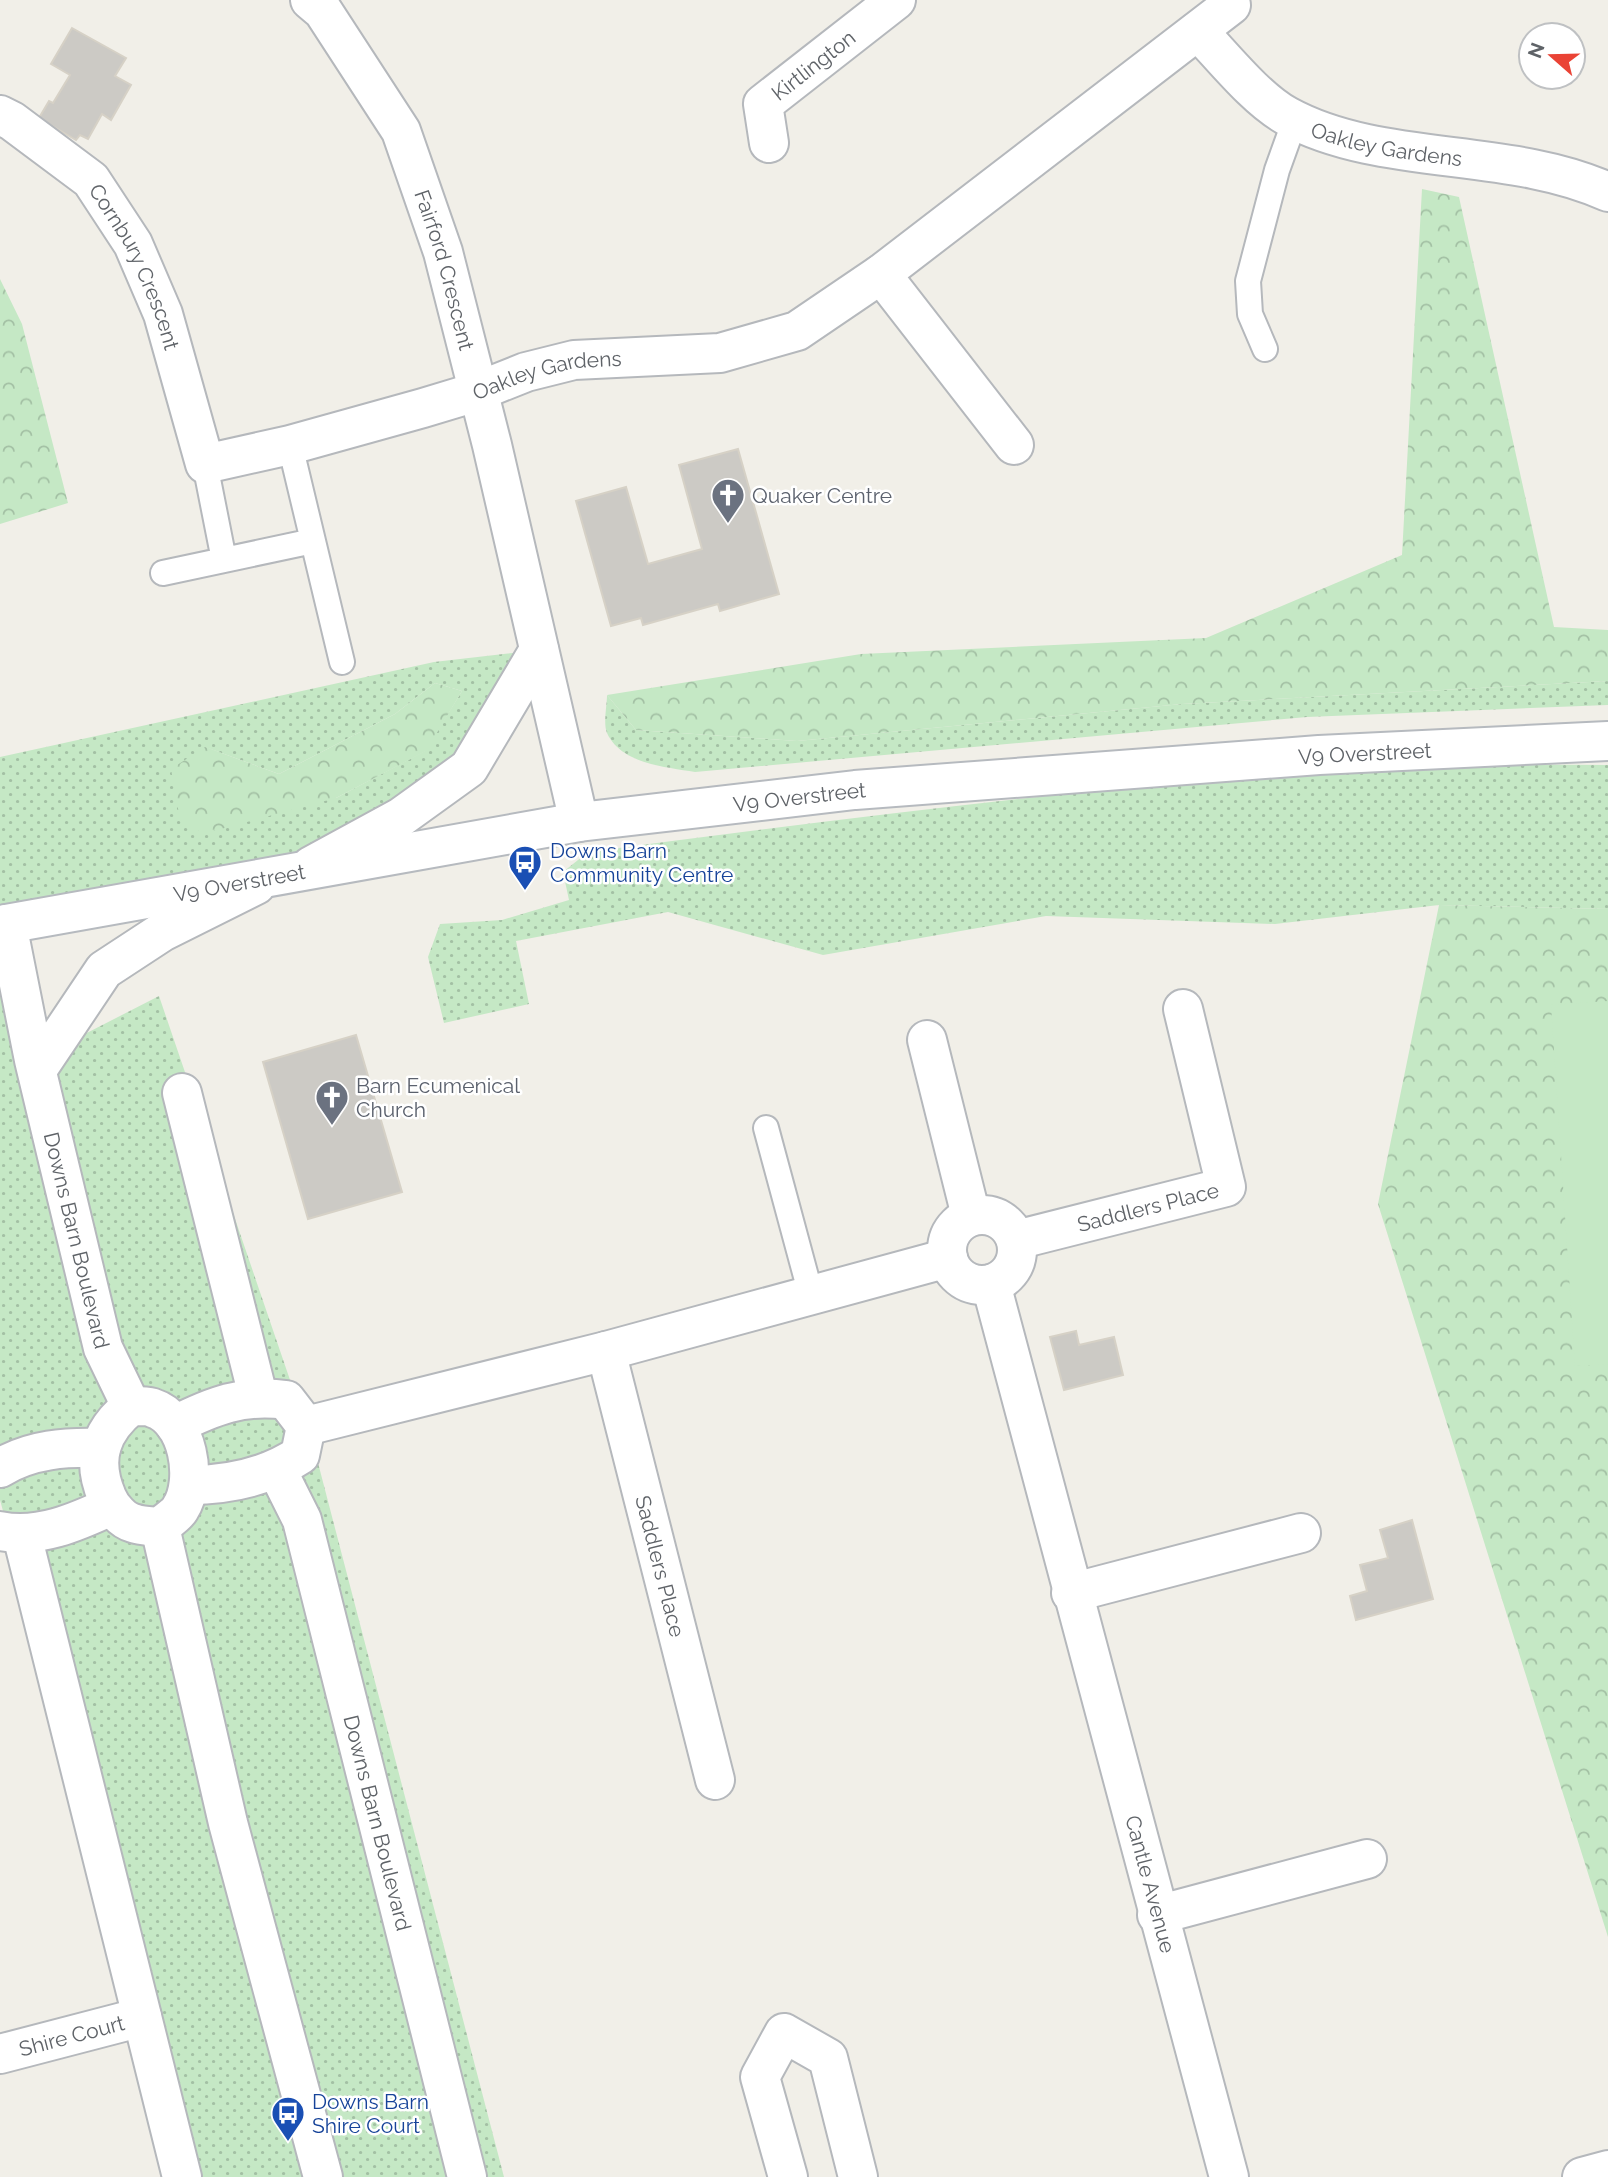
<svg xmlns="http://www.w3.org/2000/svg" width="1608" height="2177" font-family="Raleway,sans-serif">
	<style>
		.grass { fill: url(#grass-dots); fill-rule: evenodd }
		.forest { fill: url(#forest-crowns) }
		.pitch { fill: #c5e8c5 }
		.building { fill: #cccac5; stroke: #d6d1c6; stroke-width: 2 }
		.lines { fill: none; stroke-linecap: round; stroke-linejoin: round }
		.lane-casing { stroke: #b5b8bc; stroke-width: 28 }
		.street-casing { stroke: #b5b8bc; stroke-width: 42 }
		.secondary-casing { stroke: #b6babf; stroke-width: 42 }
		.lane { stroke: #fff; stroke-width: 24 }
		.street { stroke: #fff; stroke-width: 38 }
		.secondary { stroke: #fff; stroke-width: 38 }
		.labels { text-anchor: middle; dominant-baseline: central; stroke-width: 5; stroke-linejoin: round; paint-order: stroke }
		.street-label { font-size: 21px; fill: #5f6368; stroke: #fff }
		.worship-label { font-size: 21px; fill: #5b616d; stroke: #fff; text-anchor: start }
		.transit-label { font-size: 21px; fill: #164399; stroke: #fff; text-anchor: start }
	</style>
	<defs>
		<pattern id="grass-dots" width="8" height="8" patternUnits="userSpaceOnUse" patternTransform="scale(1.75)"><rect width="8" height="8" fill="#c5e8c5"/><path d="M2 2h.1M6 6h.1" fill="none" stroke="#a3c0a4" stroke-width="1.8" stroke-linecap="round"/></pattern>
		<pattern id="forest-crowns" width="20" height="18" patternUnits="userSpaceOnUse" patternTransform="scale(1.75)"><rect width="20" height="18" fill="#c5e8c5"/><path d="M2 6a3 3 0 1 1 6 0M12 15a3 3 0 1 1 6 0" fill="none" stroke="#a3c0a4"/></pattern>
	</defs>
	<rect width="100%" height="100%" fill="#f1efe8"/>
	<!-- grass -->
	<path class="grass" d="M539 650 469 768 300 873 8 924 34 1060 159 996 317 1459 504 2177H180L142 2017 0 1500V757L434 662ZM435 683 462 691 425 751 336 798 205 747 279 774 395 714Z
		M1608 681V705L1307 717 695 772C666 767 621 764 607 733 603 724 607 705 607 695L636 730 797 741 1182 704Z
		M1472 764 1608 765V909L1439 905 1275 924 1046 916 823 955 668 912 516 941 529 1004 444 1023 428 957 440 924 502 920 569 900 563 872 588 852C881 814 1176 775 1472 764Z"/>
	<!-- forest -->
	<path class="forest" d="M1422 189 1459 197 1554 627 1608 630V681L1182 704 797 741 636 730 607 695 861 654 1206 638 1402 555Z
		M0 279 22 324 68 503 0 524Z
		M435 683 462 691 426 751 336 798 202 834 179 814 171 769 205 747 279 774 395 714Z
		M1439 905 1608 909V1937L1378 1204Z"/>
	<!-- pitch -->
	<path class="pitch" d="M1608 1001V1364L1575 1366 1551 1005Z"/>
	<!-- building -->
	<path class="building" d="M72 28 126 58 115 76 131 85 111 120 102 114 88 139 80 135 76 140 39 118 49 101 53 103 70 75 51 64Z
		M738 449 779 594 720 611 718 604 643 625 641 618 611 626 576 501 626 487 648 564 702 549 679 465Z
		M356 1035 402 1192 308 1219 263 1062Z
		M1076 1331 1079 1345 1114 1337 1123 1375 1064 1390 1050 1337Z
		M1412 1520 1433 1599 1356 1620 1350 1596 1367 1591 1360 1565 1388 1558 1380 1530Z"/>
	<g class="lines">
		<defs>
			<path id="lane" d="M1265 349 1250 314 1248 281 1277 170 1295 120
				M290 445 342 662
				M205 464 224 560
				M163 573 313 541
				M766 1128 811 1295"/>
			<g id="street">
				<path id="s1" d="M310 0 323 11 401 131 443 252 492 445 579 822"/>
				<path id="s2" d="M1198 31C1223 57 1256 99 1287 116 1380 167 1510 147 1608 192"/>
				<path id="s3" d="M0 115 12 121 91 180 133 244 163 314 205 464 290 445 423 408 476 392 526 372 574 360 720 353 797 331 881 274 1231 5"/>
				<path id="s4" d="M769 143 763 104 896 0"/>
				<path d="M881 274 1014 445"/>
				<path d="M311 866 401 817 469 768 539 650"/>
				<path id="s5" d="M7 924 34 1060 103 1348 131 1406"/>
				<path d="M927 1040 971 1216"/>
				<path d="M37 1070 104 970 162 932 256 885"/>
				<path d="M182 1093 258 1396"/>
				<circle cx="982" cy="1250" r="35"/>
				<path id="s6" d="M1016 1240 1226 1187 1183 1009"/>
				<path id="s7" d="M991 1284 1229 2177"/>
				<path id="s8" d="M606 1351 715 1780"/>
				<path d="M131 1406C137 1407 147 1405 153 1408 188 1419 199 1480 180 1509 176 1516 166 1521 160 1527 151 1526 141 1526 133 1523 122 1520 111 1507 107 1497 91 1460 100 1431 131 1406Z"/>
				<path d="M175 1425C213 1406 243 1394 286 1400L306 1426 300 1455C267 1477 229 1485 189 1485"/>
				<path d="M306 1426 606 1351 948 1258"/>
				<path d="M0 1468C31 1449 66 1447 101 1448"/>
				<path id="s9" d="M277 1470 302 1520 467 2177"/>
				<path d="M160 1527 228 1823 323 2177"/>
				<path d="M0 1531C38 1539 77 1522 111 1506"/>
				<path d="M22 1535 182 2177"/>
				<path d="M1071 1593 1301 1533"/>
				<path d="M1157 1915 1367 1859"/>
				<path id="s10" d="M0 2054 142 2017"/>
				<path d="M788 2177 760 2077 784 2033 828 2058 858 2177"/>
				<path d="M1582 2177 1608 2170"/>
			</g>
			<g id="secondary">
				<path id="s11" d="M0 925 579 822 855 790 1319 755 1608 741"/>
			</g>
		</defs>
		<!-- lane casing -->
		<use href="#lane" class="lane-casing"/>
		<!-- street casing -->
		<use href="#street" class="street-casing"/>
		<!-- secondary casing -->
		<use href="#secondary" class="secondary-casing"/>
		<!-- lane -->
		<use href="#lane" class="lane"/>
		<!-- street -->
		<use href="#street" class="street"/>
		<!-- secondary -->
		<use href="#secondary" class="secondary"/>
	</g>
	<!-- icons -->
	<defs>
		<symbol id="church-pin" viewBox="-11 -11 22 30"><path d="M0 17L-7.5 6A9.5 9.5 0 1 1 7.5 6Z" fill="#6b7280" stroke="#fff"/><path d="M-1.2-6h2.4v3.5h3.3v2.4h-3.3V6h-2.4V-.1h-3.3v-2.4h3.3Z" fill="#fff"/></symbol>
		<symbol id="bus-pin" viewBox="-11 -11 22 30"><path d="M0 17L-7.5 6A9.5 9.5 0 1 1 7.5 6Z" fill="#1a4fb4" stroke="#fff"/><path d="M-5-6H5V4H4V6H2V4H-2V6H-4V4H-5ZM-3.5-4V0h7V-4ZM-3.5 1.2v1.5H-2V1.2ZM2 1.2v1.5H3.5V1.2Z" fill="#fff"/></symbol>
	</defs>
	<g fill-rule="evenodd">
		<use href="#church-pin" x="709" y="476" width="38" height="52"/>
		<use href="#bus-pin" x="506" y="843" width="38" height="52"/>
		<use href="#church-pin" x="313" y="1078" width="38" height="52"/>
		<use href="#bus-pin" x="269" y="2094" width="38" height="52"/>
	</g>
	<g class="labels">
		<!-- street labels -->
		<g class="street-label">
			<text stroke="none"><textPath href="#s4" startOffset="103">Kirtlington</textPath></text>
			<text stroke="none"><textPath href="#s2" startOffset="228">Oakley Gardens</textPath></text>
			<text stroke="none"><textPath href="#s3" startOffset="210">Cornbury Crescent</textPath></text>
			<text stroke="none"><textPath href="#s1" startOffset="306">Fairford Crescent</textPath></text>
			<text stroke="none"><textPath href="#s3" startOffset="775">Oakley Gardens</textPath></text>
			<text stroke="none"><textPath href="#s11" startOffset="1377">V9 Overstreet</textPath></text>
			<text stroke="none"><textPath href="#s11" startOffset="810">V9 Overstreet</textPath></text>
			<text stroke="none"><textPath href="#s11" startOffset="243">V9 Overstreet</textPath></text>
			<text stroke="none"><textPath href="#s6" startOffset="136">Saddlers Place</textPath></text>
			<text stroke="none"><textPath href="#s5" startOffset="324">Downs Barn Boulevard</textPath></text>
			<text stroke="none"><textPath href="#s8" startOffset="222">Saddlers Place</textPath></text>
			<text stroke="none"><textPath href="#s9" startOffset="368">Downs Barn Boulevard</textPath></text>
			<text stroke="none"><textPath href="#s7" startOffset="621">Cantle Avenue</textPath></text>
			<text stroke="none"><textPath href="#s10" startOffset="74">Shire Court</textPath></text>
		</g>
		<!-- worship labels -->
		<g class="worship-label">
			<text x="752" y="495">Quaker Centre</text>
			<text x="356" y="1085">Barn Ecumenical<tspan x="356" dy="24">Church</tspan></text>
		</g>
		<!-- transit labels -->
		<g class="transit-label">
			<text x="550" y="850">Downs Barn<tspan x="550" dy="24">Community Centre</tspan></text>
			<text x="312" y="2101">Downs Barn<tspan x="312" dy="24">Shire Court</tspan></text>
		</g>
	</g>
	<!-- north arrow -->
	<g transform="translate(1552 56) rotate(290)"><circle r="33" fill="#ffffff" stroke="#bfc1c3" stroke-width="2"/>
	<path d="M0-5L12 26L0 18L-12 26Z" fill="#ea4335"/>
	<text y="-10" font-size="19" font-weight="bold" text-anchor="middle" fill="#5f6368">N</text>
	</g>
</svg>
